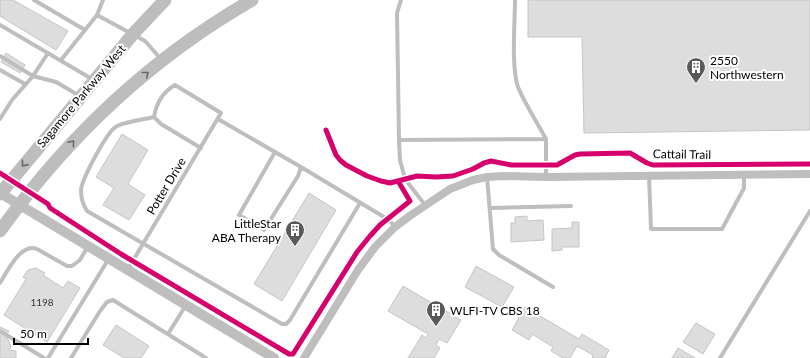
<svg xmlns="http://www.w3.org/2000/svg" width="810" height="358" font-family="Lato,sans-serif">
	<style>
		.building { fill: #ddd; stroke: #c5c5c5 }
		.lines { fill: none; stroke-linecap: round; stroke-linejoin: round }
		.service { stroke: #bebebe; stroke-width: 4 }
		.minor { stroke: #bebebe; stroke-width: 8 }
		.tertiary { stroke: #bebebe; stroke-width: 10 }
		.trunk { stroke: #bdbdbd; stroke-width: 13 }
		.cycleway-casing { stroke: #fff; stroke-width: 8 }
		.cycleway { stroke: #d6006c; stroke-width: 5 }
		.oneway { stroke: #686868 }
		.labels { text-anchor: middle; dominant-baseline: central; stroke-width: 4; stroke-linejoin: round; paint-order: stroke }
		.number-label { font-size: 10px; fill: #373737 }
		.poi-label { font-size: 12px; fill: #000; stroke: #fff; text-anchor: start }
		.street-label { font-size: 12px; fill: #000; stroke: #fff }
	</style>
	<rect width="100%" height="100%" fill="#fff"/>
	<!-- building -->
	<path class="building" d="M0 0H13L68 31 56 50 0 16Z
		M528 0H810V130L584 133 582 37H528Z
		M6 53 25 65 20 73 1 62Z
		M122 134 148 150 128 184 145 195 129 220 103 205 114 188 96 177Z
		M309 193 336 210 282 301 254 284Z
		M527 216V221L543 220 544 240 511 242V223H515V217Z
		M572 222H579V247H562V250L552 251V229L572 228Z
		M476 266 514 287 502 307 465 287Z
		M36 268 45 273 43 275 63 288 68 281 80 288 47 342 4 315 26 279 23 277 28 270Z
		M403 286 461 320 447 343 439 339 436 345 440 348 434 358H408L422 335 426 338 428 334 388 311Z
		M525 307 579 339 582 334 609 350 605 358H592L593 355 577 346 570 358H563L551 351 553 347 532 334 529 340 512 330Z
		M696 323 715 334 703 354 683 342Z
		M116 325 149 346 141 358H124L103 345Z
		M0 327 9 331 5 337H7L11 347 9 350 16 351V358H0Z
		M678 348 695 358H672Z"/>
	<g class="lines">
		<!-- service -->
		<path class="service" d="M34 0 85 30
			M515 0C515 22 511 67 518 87 525 104 537 122 546 139
			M97 15 145 41 161 59
			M0 25 92 79
			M0 56 33 76 48 53
			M61 60 97 15 103 0
			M0 70 25 84
			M154 117C145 119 125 122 117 126 107 131 82 179 81 190 81 198 83 205 87 211L282 324H286L290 320 360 203
			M0 119 12 100 33 76 56 82 78 95
			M218 119 301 167
			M399 140 397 13 401 0
			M275 152 239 215 264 230 298 176 301 167 389 220 395 227
			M649 176 651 229H722L744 188V175
			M487 177 493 249 499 255 553 287
			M425 205 405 179 400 160 399 140 546 139V177
			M491 208 571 206
			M128 269 221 113 175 85C163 92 156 104 154 117L161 124 201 148
			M0 283C7 272 21 242 37 249L67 266H72L80 260 88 246
			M0 331 44 358
			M168 334 186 305
			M48 358 108 260
			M71 358 100 311 107 302 113 300 206 358
			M720 358 810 211"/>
		<!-- minor -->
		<path class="minor" d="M304 358 358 270 375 247 395 227 411 215 450 189 473 180 487 177 503 176 546 177 810 174"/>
		<!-- tertiary -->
		<path class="tertiary" d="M0 193 274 358"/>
		<!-- trunk -->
		<path class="trunk" d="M0 194 133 34 165 0
			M0 231C68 136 151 58 252 0"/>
		<defs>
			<path id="cycleway" d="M326 130 336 155 340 160 346 165 367 176 381 181 390 183 417 176 436 177 453 176 473 169 484 163 491 161 511 165H557L575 155 580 154 630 153 647 163 653 165 810 164
				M0 173 48 204 50 208 121 254 289 354H293L357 252 370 236 380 225 410 201 398 181"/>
		</defs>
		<!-- cycleway casing -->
		<use href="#cycleway" class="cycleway-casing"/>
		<!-- cycleway -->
		<use href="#cycleway" class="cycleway"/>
	</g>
	<!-- one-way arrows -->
	<defs><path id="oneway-chevron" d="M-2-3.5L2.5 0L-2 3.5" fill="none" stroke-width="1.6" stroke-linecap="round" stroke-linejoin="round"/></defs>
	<g class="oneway">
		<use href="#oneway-chevron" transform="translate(146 74) rotate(-39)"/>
		<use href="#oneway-chevron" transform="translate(72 143) rotate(-50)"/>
		<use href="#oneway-chevron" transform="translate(24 164) rotate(129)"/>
	</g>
	<!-- icons -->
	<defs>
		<symbol id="building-pin" viewBox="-11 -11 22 30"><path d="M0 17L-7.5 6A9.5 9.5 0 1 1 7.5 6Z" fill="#595959" stroke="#fff"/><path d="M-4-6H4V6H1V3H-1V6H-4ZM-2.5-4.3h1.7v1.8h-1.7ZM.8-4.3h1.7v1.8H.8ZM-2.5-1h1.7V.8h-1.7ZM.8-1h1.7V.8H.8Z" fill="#fff"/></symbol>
	</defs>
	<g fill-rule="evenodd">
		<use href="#building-pin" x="685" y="56" width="22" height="30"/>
		<use href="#building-pin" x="284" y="219" width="22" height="30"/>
		<use href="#building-pin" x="425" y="299" width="22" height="30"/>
	</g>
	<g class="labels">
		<!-- number labels -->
		<g class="number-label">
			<text x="42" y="302">1198</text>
		</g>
		<!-- poi labels -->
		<g class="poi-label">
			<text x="710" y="60">2550<tspan x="710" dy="14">Northwestern</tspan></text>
			<text x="281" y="223" text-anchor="end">LittleStar<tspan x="281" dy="14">ABA Therapy</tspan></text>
			<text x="450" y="310">WLFI-TV CBS 18</text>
		</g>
		<!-- street labels -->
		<g class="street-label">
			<text transform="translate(81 96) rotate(-50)">Sagamore Parkway West</text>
			<text transform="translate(682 154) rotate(1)">Cattail Trail</text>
			<text transform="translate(166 186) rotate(-59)">Potter Drive</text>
		</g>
	</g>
	<!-- scale -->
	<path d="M14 338v6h74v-6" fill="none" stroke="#000000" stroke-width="2"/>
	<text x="20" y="338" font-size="12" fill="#000000" stroke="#ffffff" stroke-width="3" paint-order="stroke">50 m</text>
</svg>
